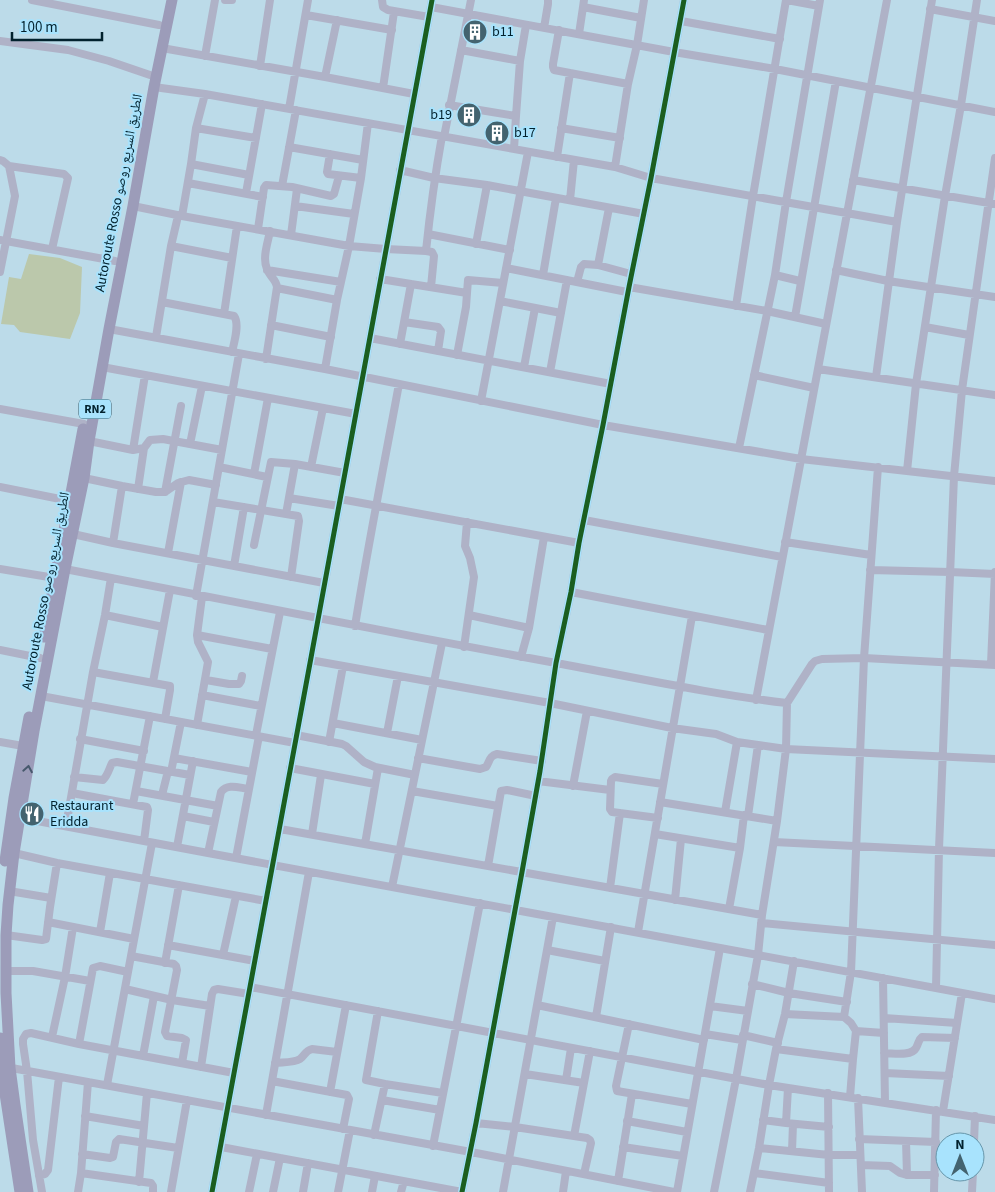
<svg xmlns="http://www.w3.org/2000/svg" width="995" height="1192" font-family="'Source Sans 3','Noto Naskh Arabic',sans-serif">
	<style>
		.green { fill: #bbc8ab }
		.lines { fill: none; stroke-linecap: round; stroke-linejoin: round }
		.minor { stroke: #afb2c7; stroke-width: 8 }
		.highway { stroke: #9c9cb9; stroke-width: 11 }
		.cycleway-casing { stroke: #a8e3fd; stroke-width: 8 }
		.cycleway { stroke: #1b5e20; stroke-width: 5 }
		.oneway { stroke: #47596d }
		.labels { text-anchor: middle; dominant-baseline: central; stroke-width: 4; stroke-linejoin: round; paint-order: stroke }
		.shield { fill: #a8e3fd; stroke: #345c6c; stroke-width: 1 }
		.shield-label { font-size: 12px; font-weight: bold; fill: #02222e }
		.poi-label { font-size: 14px; fill: #02222e; stroke: #a8e3fd; text-anchor: start }
		.street-label { font-size: 14px; fill: #02222e; stroke: #a8e3fd }
	</style>
	<rect width="100%" height="100%" fill="#bcdbe9"/>
	<!-- green -->
	<path class="green" d="M29 254 60 258 82 267 80 313 70 339 20 332 14 325 1 324 9 277 21 279Z"/>
	<g class="lines">
		<!-- minor -->
		<path class="minor" d="M32 0 159 25
			M225 0H232
			M382 0 383 7 388 10 429 17
			M584 0 583 7 641 18
			M787 0 819 6
			M431 7 674 52 775 69 995 112
			M930 9 995 21
			M306 15 392 30
			M681 21 780 39
			M544 28 548 4V0
			M559 30 553 64V67L554 70 628 84
			M579 34 583 7
			M0 41 68 50 109 61 150 75
			M162 48 325 77 414 94
			M461 50 520 61
			M205 56 215 0
			M260 66 270 0
			M325 77 337 20
			M154 87 205 94 615 167 651 178 897 222
			M383 88 394 12
			M449 105 516 116 520 61 526 25
			M289 109 308 0
			M196 128 256 138
			M561 128 620 138
			M444 137 471 0
			M289 147 363 160
			M514 149 516 116
			M330 154 327 172 328 174 361 178
			M557 157 570 73
			M0 160 3 161 9 166 15 196 0 272
			M191 164 249 175
			M9 166 64 174 68 178 52 249
			M615 167 628 84 637 45 644 0
			M400 170 434 178 487 185 644 214
			M853 180 995 204
			M188 183 263 197
			M282 186 296 110
			M246 193 262 104
			M570 200 574 160
			M133 206 182 216 349 246 386 249 426 251C430 212 435 175 442 136
			M295 206 354 214
			M182 216 191 164 196 128 205 94
			M258 229 264 188 266 185 292 187 331 196 334 194 339 176
			M428 234 510 250
			M291 235 297 189
			M0 240 115 261
			M476 244 487 185
			M171 246 232 258
			M426 251 432 252 434 256 431 287
			M598 265 609 208
			M506 268 627 292
			M267 270 341 282
			M836 270 888 281 995 297
			M543 275 556 198
			M775 275 800 281
			M380 279 467 293 466 307 457 355
			M577 282 581 267 584 264 598 265 631 274
			M629 287 767 311 826 324
			M277 288 337 300
			M467 293 468 280 503 283
			M500 301 561 313
			M162 302 234 316C240 324 234 343 232 352
			M736 306 753 196 786 0
			M224 314 237 226
			M795 317 836 81
			M404 322 438 327 441 331 438 351
			M271 325 331 337
			M925 327 969 335
			M109 329 325 369 603 425 801 459 995 481
			M156 337 171 246 178 216
			M370 338 611 384
			M400 344 411 284
			M266 359 277 287C276 279 269 276 267 269 262 258 268 242 270 231
			M102 367 356 414
			M524 367 535 308
			M325 369 337 300 349 246 361 178 368 123
			M818 369 995 395
			M550 372 567 280
			M754 375 814 388
			M876 377 897 222 932 0
			M481 401 528 152
			M0 409 84 424
			M89 441 133 450 144 448 150 440 163 439 222 450
			M190 444 202 386
			M739 448 775 275 786 202 820 0
			M133 450 145 375
			M219 467 267 477
			M311 467 323 408
			M907 471 916 384 945 196 961 105 977 0
			M254 474 268 398
			M84 478 122 486 156 492H165L178 483 189 480 216 485
			M0 487 70 501
			M138 489 144 448
			M165 492 181 406
			M289 498 339 506
			M340 499 579 543
			M213 502 298 516 299 521 291 577
			M286 514 295 464
			M584 520 782 557
			M73 534 113 543 324 583
			M785 542 871 555
			M113 543 122 486
			M254 545 271 462 295 464 345 473
			M168 553 181 482
			M234 566 244 507
			M0 569 55 578
			M65 569C228 601 392 633 556 663 633 677 709 694 787 703
			M870 570 950 572 995 574
			M111 578 105 615 93 672 170 686V690L165 719
			M571 592 768 630
			M196 596 239 354
			M105 615 163 627
			M469 615 529 628
			M355 626C368 545 384 465 399 384
			M197 635 272 649
			M464 647 474 577 470 558 465 546 467 522
			M0 650 40 658
			M521 657 529 628 544 537
			M310 660 550 703 672 728 716 734 737 742 786 749 995 759
			M991 664 995 572
			M206 680 229 684H239L241 681 242 676
			M153 682 170 590
			M202 695 261 706
			M41 696 295 743
			M756 700 887 0
			M333 723 422 740
			M197 725 208 662 198 642 197 635 202 597
			M387 733 398 676
			M256 735 280 612
			M296 735 342 744 346 746 364 762 375 767 415 775
			M80 739 144 751
			M0 742 23 746
			M329 742 343 666
			M174 758 252 772
			M418 758 480 769 486 767C490 761 489 756 497 754L542 761
			M290 768 375 784
			M171 772 181 722
			M74 777 103 780C108 775 109 769 112 763L117 762 190 775
			M538 781 610 790
			M573 786 587 711
			M136 791 218 806
			M412 791 498 806
			M72 793 147 807 148 810 144 841
			M162 795 168 771
			M660 802 777 821
			M133 804 150 716
			M725 812 737 742
			M183 816 214 822
			M748 816 758 745
			M16 817 208 853 995 999
			M658 818 612 812 610 809 611 781 612 779 615 777 663 784
			M66 826 93 672
			M280 829 762 915
			M312 834 321 775
			M655 834 740 848 729 909
			M774 842 995 853
			M365 844 378 768
			M177 847 193 761
			M740 848 744 815
			M14 853 57 863 266 901
			M208 853 221 792C228 783 239 788 249 789
			M236 858 259 736
			M488 866 501 791 507 790 536 796
			M392 887 442 643
			M610 888 620 813
			M9 891 51 898
			M675 900 681 839
			M48 922 134 939
			M761 923 995 945
			M100 932 110 873
			M638 932 692 616
			M6 935 42 940 46 939 50 907 57 863
			M168 945 255 961
			M547 950 605 961
			M223 955 236 896
			M131 956 174 964 176 966 177 970 165 1032 167 1036 182 1038 186 1040 182 1063
			M165 963 179 885
			M5 971H33L90 981
			M883 978 885 1102
			M752 984 789 993 847 1002
			M250 987 769 1085 995 1120
			M936 988 939 849 954 476 962 390 995 158
			M125 989 172 1000 210 1006
			M537 1005 704 1040
			M710 1006 748 1011
			M378 1011 366 1080 385 1084 443 1093
			M785 1014 844 1017 851 1023 856 1031 884 1033
			M596 1017 611 927
			M844 1017 851 972 864 658 878 467
			M884 1018 957 1023
			M629 1024 616 1086 617 1091 692 1104
			M705 1034 742 1040
			M743 1035 778 1043
			M52 1037 65 977 73 927
			M79 1044 93 968 100 966 128 972
			M776 1049 853 1059 856 1031
			M884 1053C893 1053 911 1057 916 1048 919 1043 918 1040 922 1037L955 1038
			M143 1056 154 996
			M275 1063C282 1062 294 1063 300 1059 305 1055 305 1051 312 1049L337 1052
			M6 1067 471 1152 674 1192
			M201 1067 212 994 214 990 218 989 249 994
			M885 1073 949 1076
			M525 1074 584 1083
			M566 1080 571 1048
			M272 1081 347 1095 349 1099 343 1129
			M107 1085 152 843
			M330 1092 346 1005
			M828 1093 829 1192
			M850 1097 853 1059
			M858 1098 862 1192
			M382 1100 440 1110
			M943 1111 962 993
			M266 1115 309 872
			M85 1116 144 1126
			M763 1120 786 1123 829 1127
			M627 1121 687 1132
			M476 1123 515 1127 587 1138 590 1140 591 1143 584 1174
			M786 1123 788 1088
			M374 1135 385 1084
			M574 1136 590 1051
			M859 1139 936 1142
			M906 1141 907 1175
			M974 1142 975 1116
			M433 1146 480 903
			M221 1147 462 1192
			M623 1147 683 1156
			M759 1148 829 1155H860
			M792 1151 793 1124
			M82 1154 110 1158 113 1157 116 1142 119 1139 178 1148
			M861 1165 890 1166 900 1173 907 1175H935
			M81 1173 151 1183 153 1186V1192
			M754 1173 829 1183
			M39 1176 45 1174 48 1170 59 1077
			M618 1181 632 1094
			M139 1182 147 1093
			M42 1192 33 1140 27 1071 23 1044V1039L26 1034 31 1033 79 1044 234 1073
			M78 1192 81 1173 88 1082
			M171 1192 187 1100
			M212 1192C286 795 359 397 432 0
			M249 1192 257 1154
			M273 1192 280 1158
			M303 1192 308 1163
			M338 1192 350 1130
			M372 1192 375 1176
			M401 1192 404 1181
			M462 1192 476 1123 522 872 540 771 556 663 571 592 579 543 603 425 629 287 651 178 684 0
			M503 1192 553 917
			M563 1192 566 1171
			M677 1192 720 948
			M714 1192 736 1079 758 955 762 915 777 821 786 749 787 703 812 664 815 661 822 659 864 658 995 665
			M750 1192 759 1148 769 1085 776 1049 785 1014 794 961
			M934 1192 936 1110
			M972 1192 973 1172"/>
		<!-- highway -->
		<path class="highway" d="M44 637 83 429
			M5 861 14 798 29 717
			M0 1038 4 1087 20 1192
			M28 1192 15 1105 10 1068 6 993V935L8 905 14 853 34 731 65 569 84 478 89 441 109 329 133 206 154 87 172 0"/>
		<defs>
			<path id="cycleway" d="M212 1192C286 795 359 397 432 0
				M462 1192 476 1123 522 872 540 771 556 663 571 592 579 543 603 425 629 287 651 178 684 0"/>
		</defs>
		<!-- cycleway casing -->
		<use href="#cycleway" class="cycleway-casing"/>
		<!-- cycleway -->
		<use href="#cycleway" class="cycleway"/>
	</g>
	<!-- one-way arrows -->
	<defs><path id="oneway-chevron" d="M-2-3.5L2.5 0L-2 3.5" fill="none" stroke-width="1.6" stroke-linecap="round" stroke-linejoin="round" transform="scale(1.25)"/></defs>
	<use class="oneway" href="#oneway-chevron" transform="translate(28 769) rotate(-80)"/>
	<!-- icons -->
	<defs>
		<symbol id="building-disc" viewBox="-11 -11 22 22"><circle r="9.5" fill="#43636f" stroke="#a8e3fd"/><path d="M-4-6H4V6H1V3H-1V6H-4ZM-2.5-4.3h1.7v1.8h-1.7ZM.8-4.3h1.7v1.8H.8ZM-2.5-1h1.7V.8h-1.7ZM.8-1h1.7V.8H.8Z" fill="#fff"/></symbol>
		<symbol id="restaurant-disc" viewBox="-11 -11 22 22"><circle r="9.5" fill="#43636f" stroke="#a8e3fd"/><path d="M-5-6h1v4h1v-4h1v4h1v-4h1v5L-1.5 .5V6h-2V.5L-5-1ZM5-6V6H3V1.5H1.5Q1.5-4 5-6Z" fill="#fff"/></symbol>
	</defs>
	<g fill-rule="evenodd">
		<use href="#building-disc" x="461" y="18" width="28" height="28"/>
		<use href="#building-disc" x="455" y="101" width="28" height="28"/>
		<use href="#building-disc" x="483" y="119" width="28" height="28"/>
		<use href="#restaurant-disc" x="18" y="800" width="28" height="28"/>
	</g>
	<g class="labels">
		<!-- shield labels -->
		<rect class="shield" x="79" y="399.5" width="32" height="19" rx="4"/>
		<g class="shield-label">
			<text x="95" y="409">RN2</text>
		</g>
		<!-- poi labels -->
		<g class="poi-label">
			<text x="492" y="32">b11</text>
			<text x="452" y="115" text-anchor="end">b19</text>
			<text x="514" y="133">b17</text>
			<text x="50" y="806">Restaurant<tspan x="50" dy="16">Eridda</tspan></text>
		</g>
		<!-- street labels -->
		<g class="street-label">
			<text transform="translate(119 193) rotate(-79)">Autoroute Rosso الطريق السريع روصو</text>
			<text transform="translate(46 591) rotate(-79)">Autoroute Rosso الطريق السريع روصو</text>
		</g>
	</g>
	<!-- north arrow -->
	<g transform="translate(960 1157)"><circle r="24" fill="#a8e3fd" stroke="#6696aa"/>
	<path d="M0-4L9 19L0 12L-9 19Z" fill="#43636f"/>
	<text y="-8" font-size="14" font-weight="bold" text-anchor="middle" fill="#02222e">N</text>
	</g>
	<!-- scale -->
	<path d="M12 32v8h90v-8" fill="none" stroke="#02222e" stroke-width="2.5"/>
	<text x="20" y="32" font-size="15" fill="#02222e" stroke="#a8e3fd" stroke-width="4" paint-order="stroke">100 m</text>
</svg>
